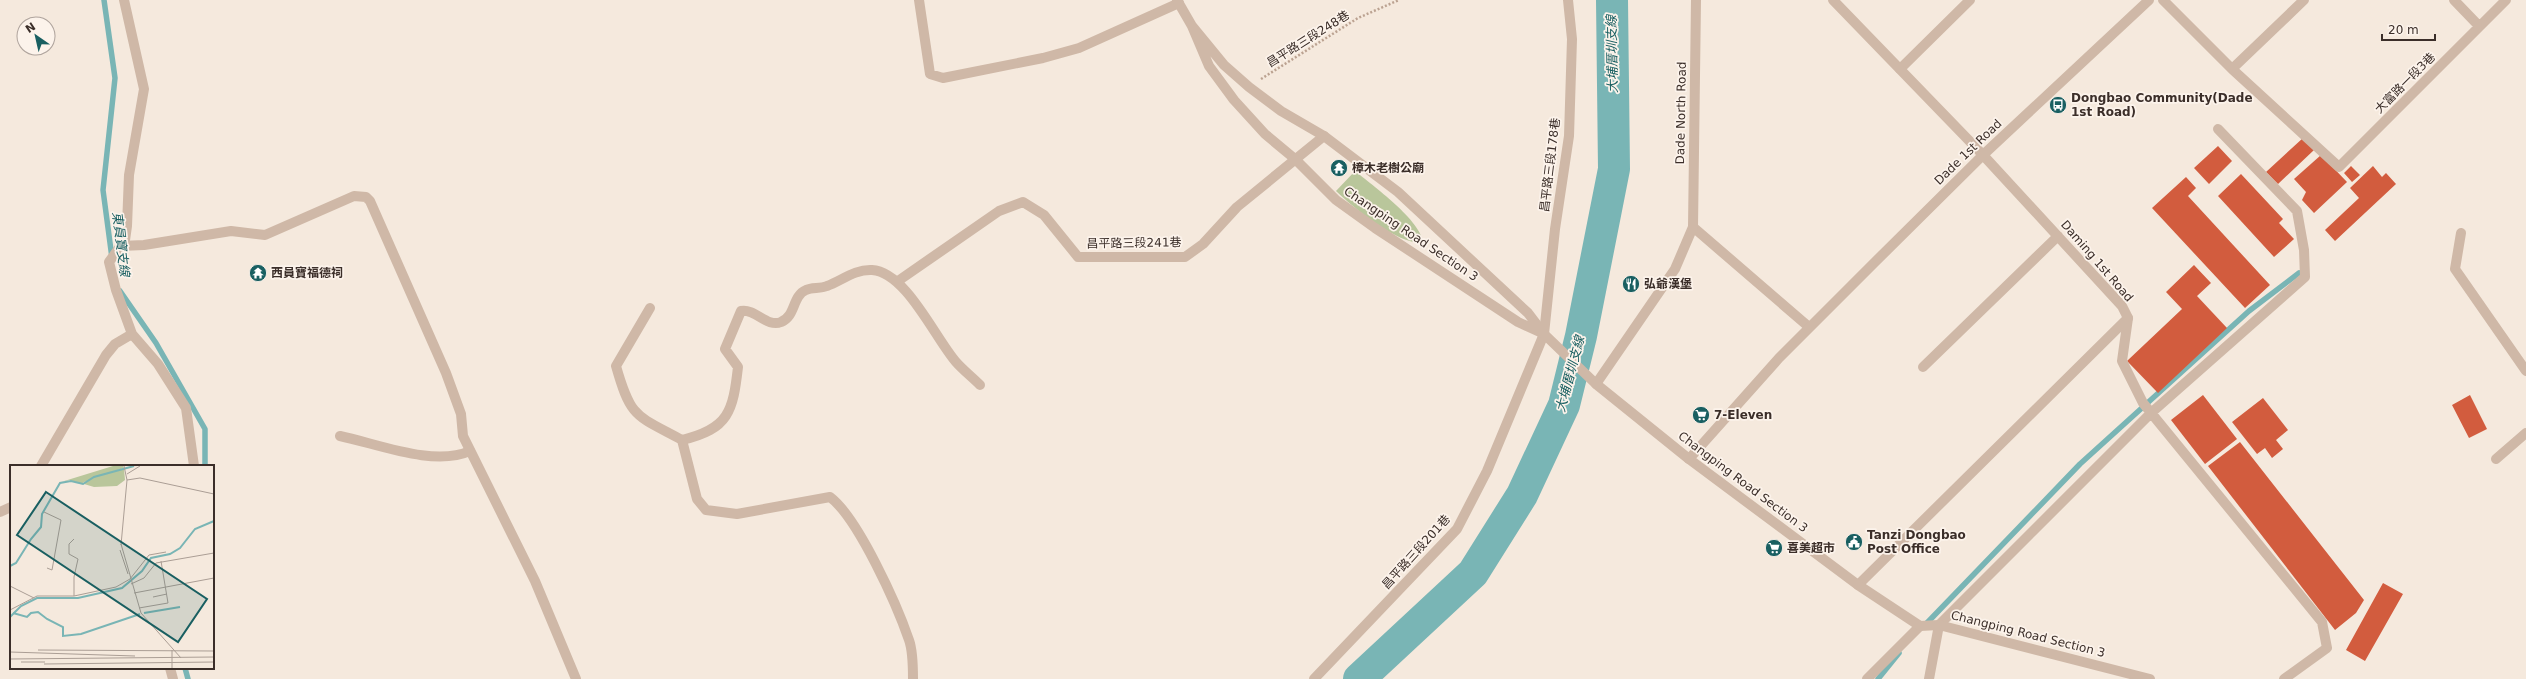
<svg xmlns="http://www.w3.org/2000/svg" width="2526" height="679" font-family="'DejaVu Sans','Noto Sans TC',sans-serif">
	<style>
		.green { fill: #b9c69b }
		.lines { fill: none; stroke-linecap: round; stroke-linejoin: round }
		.stream { stroke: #79b5b5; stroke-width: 5.5 }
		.river { stroke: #79b5b5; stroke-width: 32 }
		.building { fill: #d25c3e }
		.path { stroke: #bba291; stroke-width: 2.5; stroke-dasharray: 2 2; stroke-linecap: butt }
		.service { stroke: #cfb8a7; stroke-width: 10 }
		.minor { stroke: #cfb8a7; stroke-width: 10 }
		.tertiary { stroke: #cfb8a7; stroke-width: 10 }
		.labels { text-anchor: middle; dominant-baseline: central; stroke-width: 3.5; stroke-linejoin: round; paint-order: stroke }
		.street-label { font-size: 12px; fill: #3b2e29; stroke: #fcf3eb }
		.poi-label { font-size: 12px; font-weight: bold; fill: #3b2e29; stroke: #fcf3eb; text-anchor: start }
		.water-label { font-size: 13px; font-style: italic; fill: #195f61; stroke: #fcf3eb }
		.inset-river { fill: none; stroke: #79b5b5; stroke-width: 2 }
		.inset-road { fill: none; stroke: #ab9e95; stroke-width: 1 }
		.view { fill: #195f61; fill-opacity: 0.15; stroke: #195f61; stroke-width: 2 }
		.inset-edge { fill: none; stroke: #3b2e29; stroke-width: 2 }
	</style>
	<rect width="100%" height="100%" fill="#f5e9dd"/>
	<!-- green -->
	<path class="green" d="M1355 171C1372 185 1422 221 1423 243 1397 244 1355 209 1336 191Z"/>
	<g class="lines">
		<!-- stream -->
		<path class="stream" d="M104 0 115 78 103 190 112 258
			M120 291 156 343 205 429V466
			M1925 625 2080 464 2249 311 2299 273
			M185 668 188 679
			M1878 679 1899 653"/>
		<!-- river -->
		<path class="river" d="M1359 679 1473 573 1522 495 1564 405 1581 336 1614 169 1612 0"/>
	</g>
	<!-- building -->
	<path class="building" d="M2303 138 2314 150 2278 184 2266 172Z
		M2218 146 2232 161 2209 184 2194 168Z
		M2321 155 2347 182 2314 213 2302 200 2306 192 2294 179Z
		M2351 166 2360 175 2352 182 2344 173Z
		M2373 166 2382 177 2386 173 2396 184 2335 241 2325 230 2359 198 2350 188Z
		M2241 174 2283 219 2279 223 2294 239 2274 257 2218 196Z
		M2186 177 2196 188 2188 196 2270 285 2245 308 2152 208Z
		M2194 265 2211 283 2197 296 2227 328 2158 393 2127 361 2182 309 2166 292Z
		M2203 395 2237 439 2205 464 2171 420Z
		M2470 395 2487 429 2469 438 2452 405Z
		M2263 398 2288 430 2276 440 2283 449 2272 458 2265 448 2257 454 2232 422Z
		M2240 442 2364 600 2356 613 2335 630 2208 466Z
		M2383 583 2403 594 2365 661 2346 650Z"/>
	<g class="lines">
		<!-- path -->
		<path class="path" d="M1261 79 1358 18 1399 0"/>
		<!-- service -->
		<path class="service" d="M124 0 144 89 129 175 127 226 125 240 109 262 116 290 132 334 158 364 186 408 194 466
			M919 0 930 74 943 78 1043 58 1079 48 1179 3
			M2163 0 2232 69 2339 167 2506 0
			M2454 0 2479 26
			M1900 69 1970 0
			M2232 69 2304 0
			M1693 227 1809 327
			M2461 233 2455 269 2526 371
			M898 281 999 211 1023 202 1044 215 1078 257H1185L1203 244 1237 207 1324 136
			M2128 318 2122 361 2143 403 2322 622 2327 648 2284 679
			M340 436C378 444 434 467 470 451
			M682 440C729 429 733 411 738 367L725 349 741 311C755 308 767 328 781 322 796 316 792 296 806 290 812 287 820 289 827 286 841 281 855 269 872 270 906 272 935 338 956 362 963 370 972 377 980 385
			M2496 459 2526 433
			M41 466 106 355 115 344 132 334
			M0 512 11 507
			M170 668 173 679
			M1867 679 1920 626
			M1929 679 1939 625 2151 413 2305 277 2304 250 2297 211 2218 129"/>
		<!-- minor -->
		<path class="minor" d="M1833 0 1983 155 2122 306 2128 318 1858 585
			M121 246 144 245 231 231 265 235 354 196 366 197 370 201 446 373 461 414 463 436 535 581 576 679
			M650 308 616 366C631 419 636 415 682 440L697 499 706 510 737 514 830 497C858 518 897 605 909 640 913 651 913 667 913 679
			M1923 367 2058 236
			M1596 384 1675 269 1693 227 1696 0
			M1689 459 1779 358 1875 262 1983 155 2149 0
			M1314 679 1457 529 1487 471 1544 334 1555 229 1569 136 1572 39 1568 0"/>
		<!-- tertiary -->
		<path class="tertiary" d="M1177 0 1192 26 1209 66 1234 100 1265 134 1295 159 1336 200 1375 228 1518 322 1542 333
			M1192 26 1224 65 1249 87 1281 111 1324 136 1398 192 1528 313 1544 334 1596 384 1689 459 1858 585 1920 626 1939 625 2150 679"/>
	</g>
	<!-- icons -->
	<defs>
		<symbol id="bus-disc" viewBox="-11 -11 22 22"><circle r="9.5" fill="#195f61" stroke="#fcf3eb"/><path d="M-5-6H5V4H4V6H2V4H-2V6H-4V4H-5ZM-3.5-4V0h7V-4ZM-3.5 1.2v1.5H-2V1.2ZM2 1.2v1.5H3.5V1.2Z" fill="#fff"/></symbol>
		<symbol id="temple-disc" viewBox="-11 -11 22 22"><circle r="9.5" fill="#195f61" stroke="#fcf3eb"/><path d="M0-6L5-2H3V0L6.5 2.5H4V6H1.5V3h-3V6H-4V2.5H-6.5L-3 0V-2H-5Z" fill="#fff"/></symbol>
		<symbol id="restaurant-disc" viewBox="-11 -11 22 22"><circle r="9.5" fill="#195f61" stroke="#fcf3eb"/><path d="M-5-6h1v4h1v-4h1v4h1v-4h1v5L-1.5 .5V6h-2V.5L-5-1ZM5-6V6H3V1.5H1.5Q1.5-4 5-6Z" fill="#fff"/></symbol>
		<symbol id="supermarket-disc" viewBox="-11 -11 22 22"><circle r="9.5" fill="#195f61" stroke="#fcf3eb"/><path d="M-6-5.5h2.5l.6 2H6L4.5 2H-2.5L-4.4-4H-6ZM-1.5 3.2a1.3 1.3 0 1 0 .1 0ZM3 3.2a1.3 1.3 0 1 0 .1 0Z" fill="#fff"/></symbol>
		<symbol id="civic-disc" viewBox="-11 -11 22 22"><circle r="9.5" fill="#195f61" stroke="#fcf3eb"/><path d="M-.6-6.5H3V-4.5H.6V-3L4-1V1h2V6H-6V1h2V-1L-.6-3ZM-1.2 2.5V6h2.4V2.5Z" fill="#fff"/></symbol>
	</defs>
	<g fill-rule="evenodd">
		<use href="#bus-disc" x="2048" y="95" width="20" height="20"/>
		<use href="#temple-disc" x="1329" y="158" width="20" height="20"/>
		<use href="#temple-disc" x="248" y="263" width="20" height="20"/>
		<use href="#restaurant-disc" x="1621" y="274" width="20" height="20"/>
		<use href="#supermarket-disc" x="1691" y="405" width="20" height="20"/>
		<use href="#civic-disc" x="1844" y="532" width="20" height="20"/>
		<use href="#supermarket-disc" x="1764" y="538" width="20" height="20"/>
	</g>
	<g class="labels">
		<!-- street labels -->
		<g class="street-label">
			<text transform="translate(1308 39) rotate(-32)">昌平路三段248巷</text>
			<text transform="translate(2405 83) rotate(-45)">大富路一段3巷</text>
			<text transform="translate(1681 113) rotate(-89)">Dade North Road</text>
			<text transform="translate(1968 152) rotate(-44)">Dade 1st Road</text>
			<text transform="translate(1550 165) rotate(-83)">昌平路三段178巷</text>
			<text transform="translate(1411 234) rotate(34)">Changping Road Section 3</text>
			<text transform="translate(1134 243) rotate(-1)">昌平路三段241巷</text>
			<text transform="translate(2097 261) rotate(49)">Daming 1st Road</text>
			<text transform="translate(1743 482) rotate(37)">Changping Road Section 3</text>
			<text transform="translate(1416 552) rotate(-48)">昌平路三段201巷</text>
			<text transform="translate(2028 634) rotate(14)">Changping Road Section 3</text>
		</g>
		<!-- poi labels -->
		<g class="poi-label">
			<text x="2071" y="98">Dongbao Community(Dade<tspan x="2071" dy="14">1st Road)</tspan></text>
			<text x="1352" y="168">樟木老樹公廟</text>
			<text x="271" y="273">西員寶福德祠</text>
			<text x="1644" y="284">弘爺漢堡</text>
			<text x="1714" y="415">7-Eleven</text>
			<text x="1867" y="535">Tanzi Dongbao<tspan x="1867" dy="14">Post Office</tspan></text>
			<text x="1787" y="548">喜美超市</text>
		</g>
		<!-- water labels -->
		<g class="water-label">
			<text transform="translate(1612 54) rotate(-91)">大埔厝圳支線</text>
			<text transform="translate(121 244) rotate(83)">東員寶支線</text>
			<text transform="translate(1570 374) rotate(-75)">大埔厝圳支線</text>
		</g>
	</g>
	<!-- overview -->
	<g transform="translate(10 465)">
		<rect width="204" height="204" fill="#f5e9dd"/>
		<path d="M103 1H113L114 3 95 9 114 4 115 15 107 21 84 22 74 19 76 16 71 19 60 15 51 17Z" fill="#b9c69b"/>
		<path class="inset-river" d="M0 101 6 98 21 74 31 62 32 49 50 18 61 16 73 19 84 12 124 1M3 148 17 152 21 148 28 147 37 154 53 162V171L71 169 130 149M134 148 170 142M0 152 11 141 27 133H68L112 123 132 106 141 93 160 89 170 83 185 64 204 56"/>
		<path class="inset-road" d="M117 9 130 1M117 15 130 13 204 29M34 47 51 55 42 105 37 103M111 79 131 148 171 193M111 80 117 15 114 1M110 85 118 109M121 119 134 113 146 98 204 88M0 121 24 133M124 128 204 113M64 131V112L68 94 59 89V79L64 74M143 132 157 129M129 143 158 138 151 96M0 145 27 131H64L106 122 120 114 139 90 156 87M28 185 204 186M162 185V203M0 187 125 191M0 194 204 192M11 197H35M34 199 204 197M0 203V186"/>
		<path class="view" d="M36 27 197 134 168 177 7 70Z"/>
		<rect width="204" height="204" class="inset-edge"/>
	</g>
	<!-- north arrow -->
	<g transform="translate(36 36) rotate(326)"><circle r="19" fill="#fcf3eb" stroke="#afa49d"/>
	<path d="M0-3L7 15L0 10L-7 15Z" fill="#195f61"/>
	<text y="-6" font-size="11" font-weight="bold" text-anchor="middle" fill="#3b2e29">N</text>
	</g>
	<!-- scale -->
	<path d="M2382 34v6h53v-6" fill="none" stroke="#3b2e29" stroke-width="2"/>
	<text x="2388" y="34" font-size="12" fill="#3b2e29" stroke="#fcf3eb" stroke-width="3" paint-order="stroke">20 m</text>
</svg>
